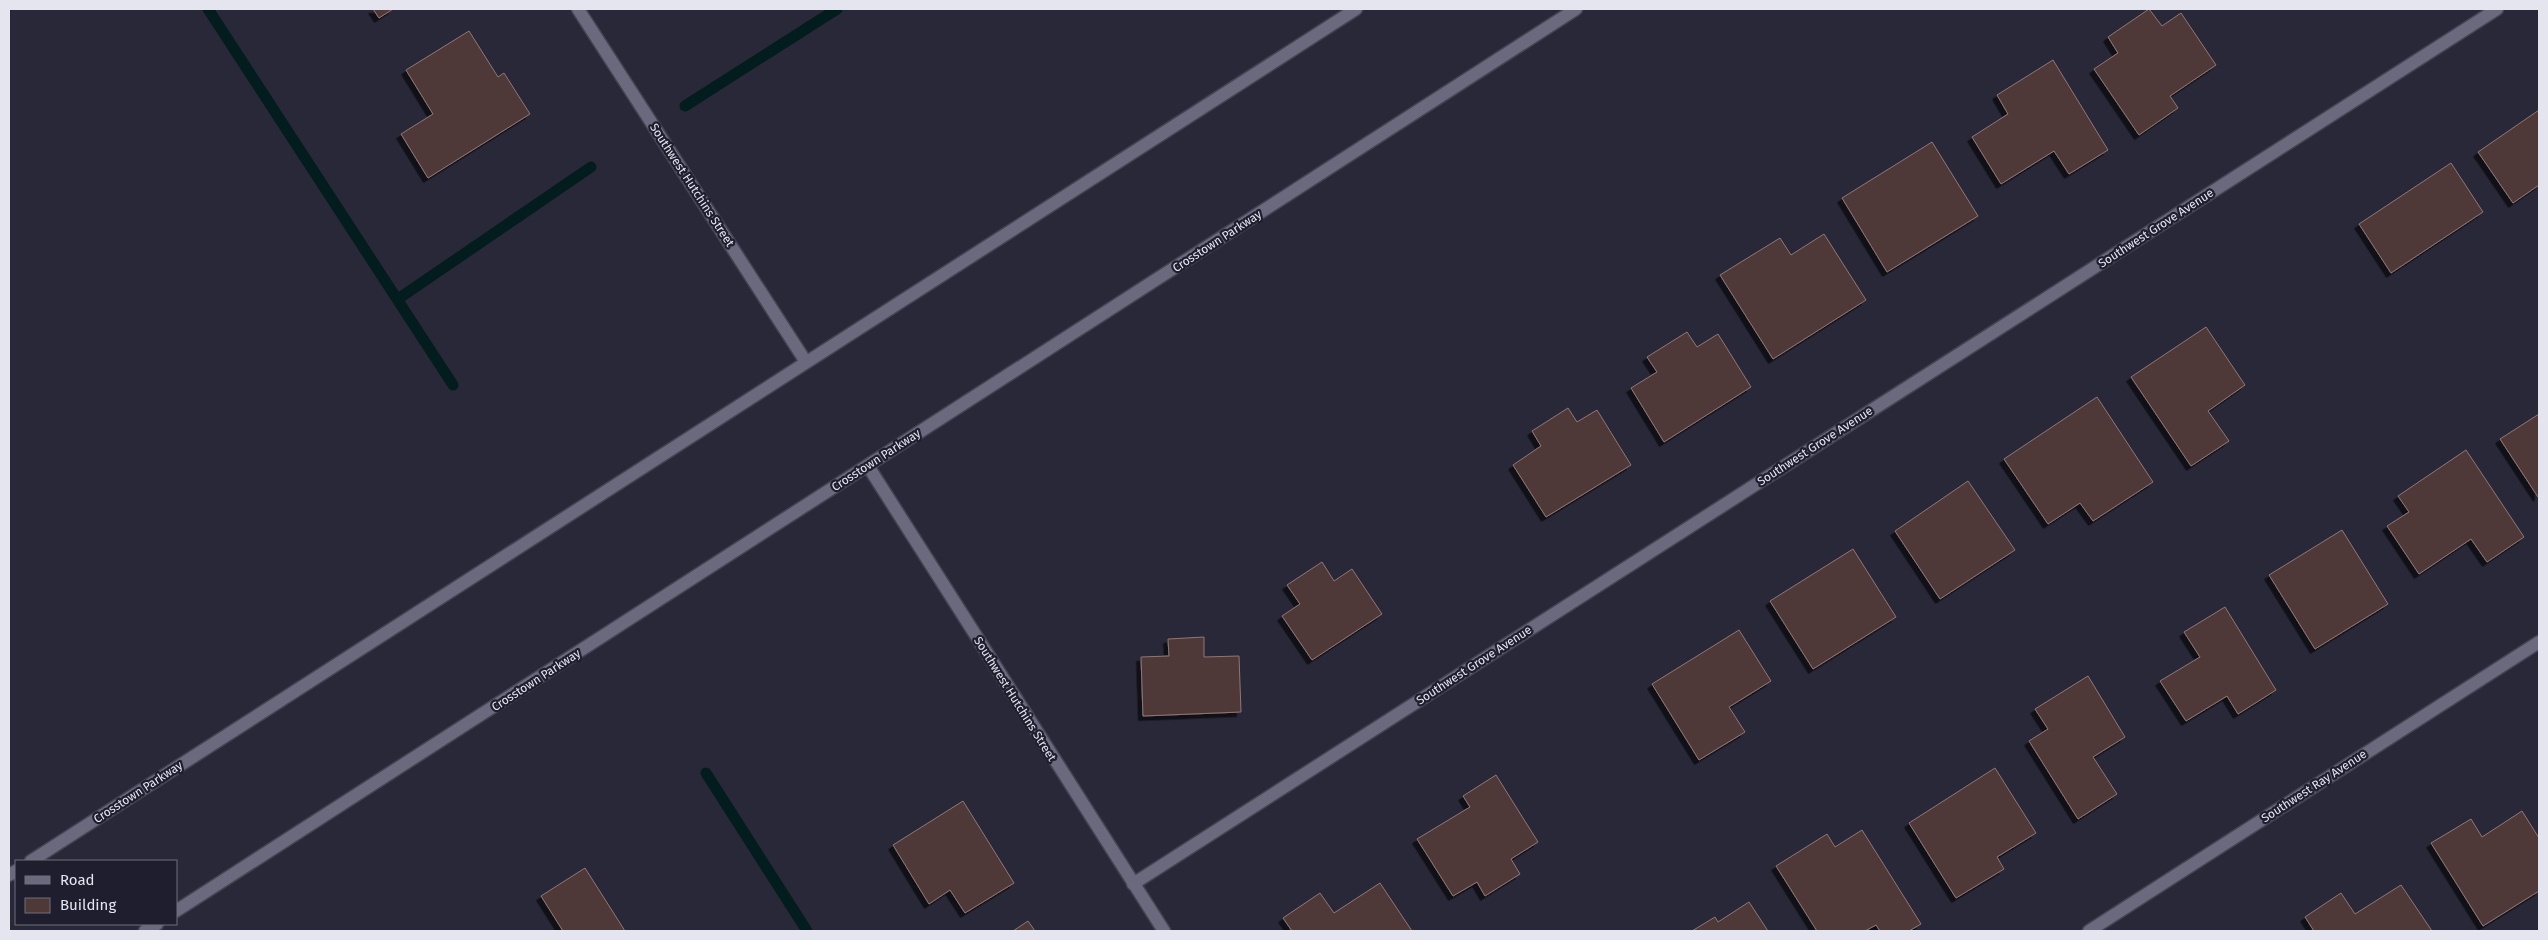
<svg xmlns="http://www.w3.org/2000/svg" width="2548" height="940" font-family="'Fira Sans',sans-serif">
	<style>
		.lines { fill: none; stroke-linecap: round; stroke-linejoin: round }
		.stream { stroke: #031d1e; stroke-width: 11 }
		.building { fill: #4f3937; stroke: #907775; filter: url(#shadow) }
		.minor-casing { stroke: #454352; stroke-width: 15 }
		.secondary-casing { stroke: #454352; stroke-width: 15 }
		.minor { stroke: #6a697e; stroke-width: 12 }
		.secondary { stroke: #6a697e; stroke-width: 12 }
		.labels { text-anchor: middle; dominant-baseline: central; stroke-width: 4.5; stroke-linejoin: round; paint-order: stroke }
		.street-label { font-size: 12px; fill: #e5e5f0; stroke: #1f1e2f }
	</style>
	<defs>
		<filter id="shadow"><feDropShadow dx="-4.5" dy="4.5" stdDeviation="0" flood-color="#0009"/></filter>
	</defs>
	<rect width="100%" height="100%" fill="#292839"/>
	<g class="lines">
		<!-- stream -->
		<path class="stream" d="M208 9 453 385
			M685 106 837 9
			M398 299 591 167
			M706 773 807 931"/>
	</g>
	<!-- building -->
	<path class="building" d="M373 9H393L379 18Z
		M2149 9 2162 26 2181 13 2216 65 2170 96 2178 108 2139 135 2094 69 2118 53 2108 37Z
		M469 31 498 77 504 73 530 114 428 178 401 134 433 114 406 70Z
		M2053 60 2108 150 2069 174 2054 151 2001 184 1972 137 2008 114 1997 95Z
		M2539 110V185L2513 203 2478 152Z
		M1932 142 1978 216 1887 272 1842 198Z
		M2451 163 2483 212 2391 273 2359 224Z
		M1824 234 1866 300 1773 359 1720 275 1780 238 1791 255Z
		M2206 327 2245 385 2208 411 2229 441 2191 466 2131 377Z
		M1687 332 1697 347 1718 334 1751 387 1664 442 1631 388 1657 372 1647 357Z
		M2097 397 2153 482 2093 521 2080 503 2048 524 2004 459Z
		M1568 408 1577 422 1597 410 1631 465 1546 517 1513 465 1541 446 1532 431Z
		M2539 414V496L2538 497 2500 439Z
		M2466 450 2524 537 2487 562 2471 539 2419 574 2387 526 2409 512 2398 496Z
		M1968 481 2015 550 1940 599 1895 531Z
		M2342 530 2388 604 2315 649 2269 575Z
		M1853 549 1896 617 1813 669 1770 601Z
		M1322 562 1334 581 1352 569 1382 614 1312 660 1282 616 1300 604 1287 585Z
		M2225 607 2276 690 2238 714 2227 696 2186 721 2160 681 2200 657 2184 632Z
		M1739 630 1771 681 1729 707 1745 732 1699 760 1652 684Z
		M1204 637V657L1239 656 1241 712 1143 716 1141 657 1169 656 1168 639Z
		M2088 676 2125 737 2093 757 2117 794 2078 819 2029 741 2048 729 2035 709Z
		M1995 768 2036 833 1997 857 2004 869 1956 898 1909 823Z
		M1496 775 1538 842 1511 859 1520 874 1485 896 1477 882 1453 896 1417 839 1470 807 1463 796Z
		M963 801 1014 883 965 913 950 890 929 904 893 845Z
		M2522 811 2539 838V891L2483 926 2431 843 2471 819 2482 837Z
		M1862 830 1921 924 1909 931H1880L1876 925 1865 931H1817L1776 866 1827 834 1835 847Z
		M585 868 625 931H563L541 896Z
		M1380 883 1412 931H1292L1283 918 1320 893 1334 913Z
		M2401 885 2432 931H2314L2305 917 2341 893 2355 914Z
		M1749 902 1768 931H1692L1715 917 1718 922Z
		M1028 921 1035 931H1013Z"/>
	<g class="lines">
		<defs>
			<path id="minor" d="M578 9 806 362
				M868 466 1164 931
				M1133 884 2497 9
				M2089 931 2539 642"/>
			<path id="secondary" d="M31 861 1356 9
				M9 875 16 871
				M176 911 1576 9
				M145 931 157 924"/>
		</defs>
		<!-- minor casing -->
		<use href="#minor" class="minor-casing"/>
		<!-- secondary casing -->
		<use href="#secondary" class="secondary-casing"/>
		<!-- minor -->
		<use href="#minor" class="minor"/>
		<!-- secondary -->
		<use href="#secondary" class="secondary"/>
	</g>
	<g class="labels">
		<!-- street labels -->
		<g class="street-label">
			<text transform="translate(692 185) rotate(57)">Southwest Hutchins Street</text>
			<text transform="translate(2156 228) rotate(-33)">Southwest Grove Avenue</text>
			<text transform="translate(1217 241) rotate(-33)">Crosstown Parkway</text>
			<text transform="translate(1815 446) rotate(-33)">Southwest Grove Avenue</text>
			<text transform="translate(876 460) rotate(-33)">Crosstown Parkway</text>
			<text transform="translate(1474 665) rotate(-33)">Southwest Grove Avenue</text>
			<text transform="translate(536 680) rotate(-33)">Crosstown Parkway</text>
			<text transform="translate(1015 699) rotate(58)">Southwest Hutchins Street</text>
			<text transform="translate(2314 786) rotate(-33)">Southwest Ray Avenue</text>
			<text transform="translate(138 792) rotate(-33)">Crosstown Parkway</text>
		</g>
	</g>
	<!-- border -->
	<rect width="2548" height="940" fill="none" stroke="#e5e5f0" stroke-width="20"/>
	<!-- legend -->
	<rect x="15" y="860" width="162" height="65" fill="#1f1e2f" stroke="#6e6e7c"/>
	<rect x="25" y="876" width="25" height="8" fill="#6a697e" stroke="#6e6e7c"/>
	<text x="60" y="885" font-size="15" fill="#e5e5f0">Road</text>
	<rect x="25" y="898" width="25" height="15" fill="#4f3937" stroke="#6e6e7c"/>
	<text x="60" y="910" font-size="15" fill="#e5e5f0">Building</text>
</svg>
